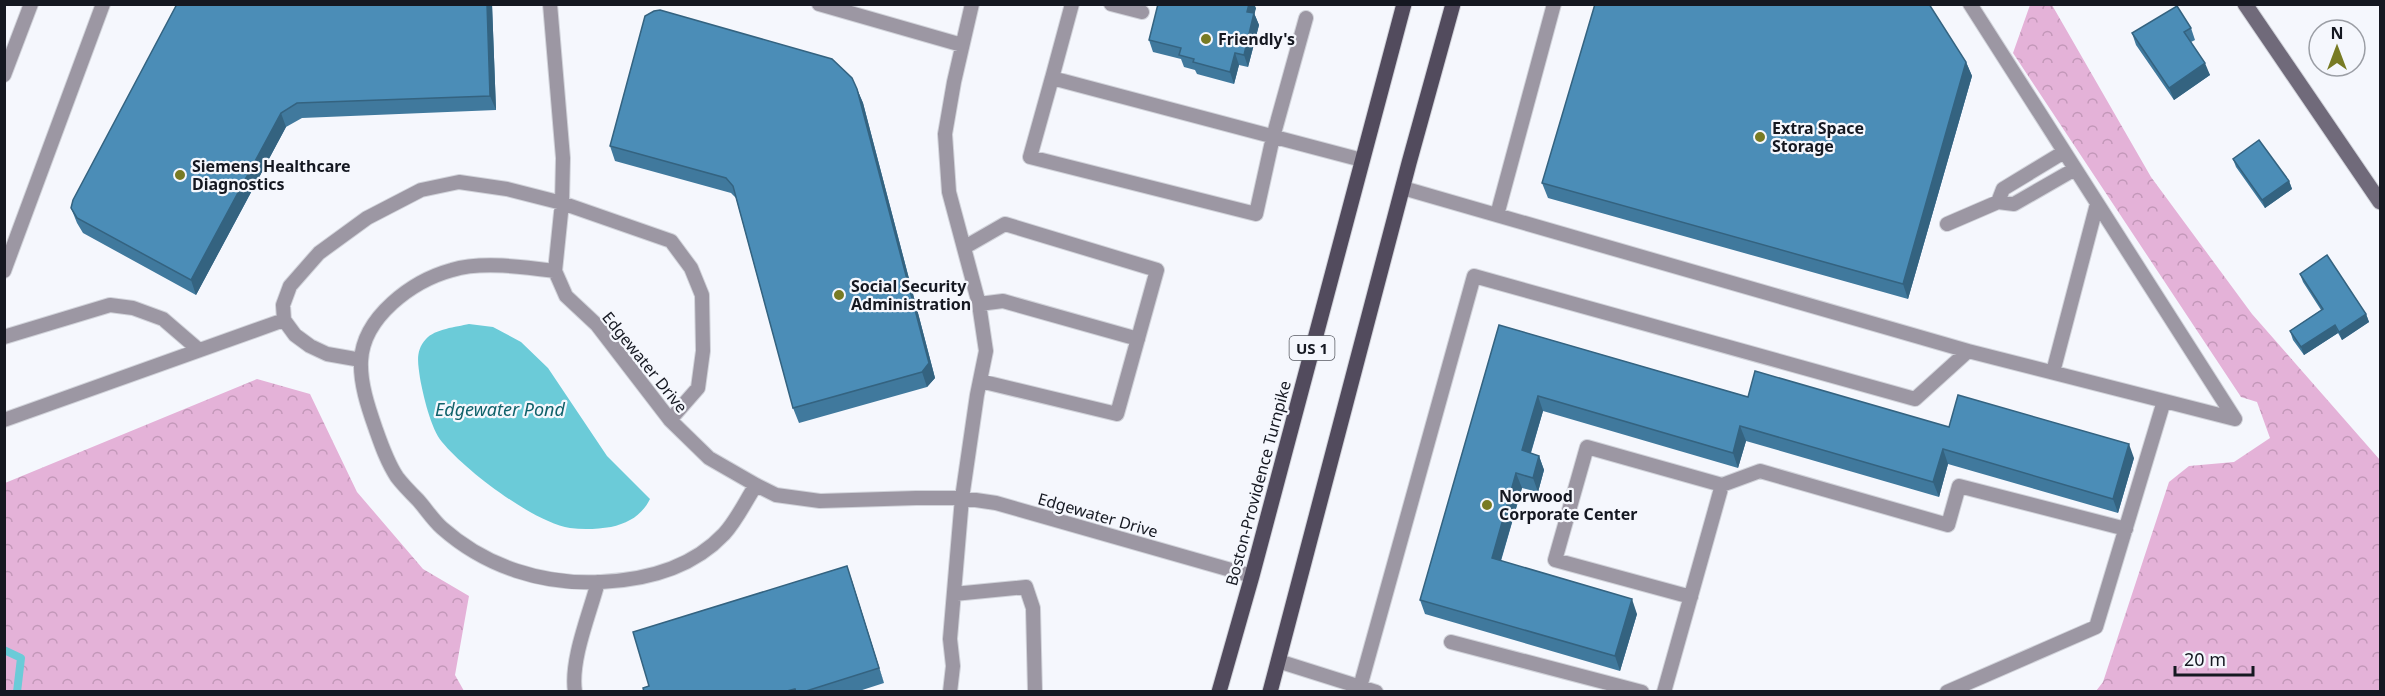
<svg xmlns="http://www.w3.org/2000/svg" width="2385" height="696" font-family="'Noto Sans',sans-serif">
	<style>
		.forest { fill: url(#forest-crowns) }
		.water { fill: #6bcbd8 }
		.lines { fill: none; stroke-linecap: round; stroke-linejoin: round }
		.stream { stroke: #6bcbd8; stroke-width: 8 }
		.lane-casing { stroke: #d1d3da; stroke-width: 16 }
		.secondary-casing { stroke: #d1d3da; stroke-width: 17 }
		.primary-casing { stroke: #d1d3da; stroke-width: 17 }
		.lane { stroke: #9c97a3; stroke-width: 14 }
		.secondary { stroke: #706a7a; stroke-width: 15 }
		.primary { stroke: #524b5d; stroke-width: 15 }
		.wall { fill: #40799d }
		.shaded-wall { fill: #346380 }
		.building { fill: #4b8db7; stroke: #346380; stroke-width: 1.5 }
		.poi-dot { fill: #787b24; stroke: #f5f7fd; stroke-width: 2 }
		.labels { text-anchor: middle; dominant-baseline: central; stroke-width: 4.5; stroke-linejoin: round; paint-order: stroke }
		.shield { fill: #f5f7fd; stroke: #585b63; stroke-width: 1.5 }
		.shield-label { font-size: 15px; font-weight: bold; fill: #151821 }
		.poi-label { font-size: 16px; font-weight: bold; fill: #151821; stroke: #f5f7fd; text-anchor: start }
		.street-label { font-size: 16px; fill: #151821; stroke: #f5f7fd }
		.water-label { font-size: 18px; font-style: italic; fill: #10626b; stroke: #f5f7fd }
	</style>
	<defs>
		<pattern id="forest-crowns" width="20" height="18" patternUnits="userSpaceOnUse" patternTransform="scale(1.5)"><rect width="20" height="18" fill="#e4b2d8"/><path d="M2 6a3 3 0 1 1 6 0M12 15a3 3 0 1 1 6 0" fill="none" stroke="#c398b9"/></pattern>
	</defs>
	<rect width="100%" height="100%" fill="#f5f7fd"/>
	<!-- forest -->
	<path class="forest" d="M2030 5H2052L2151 177 2252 314 2380 460V691H2096L2103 682 2169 482 2189 466 2234 462 2270 438 2257 402 2241 397 2013 53Z
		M257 379 310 394 357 492 423 569 469 596 455 675 464 691H5V483Z"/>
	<!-- water -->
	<path class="water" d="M469 324 493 327 521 342 548 368 607 456 650 499C642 515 629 523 611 527 598 529 584 530 570 528 533 522 466 471 442 442 431 429 423 395 420 378 418 363 415 351 426 339 435 329 456 327 469 324Z"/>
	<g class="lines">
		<!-- stream -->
		<path class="stream" d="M4 650 21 658 17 692"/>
		<defs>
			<path id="lane" d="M550 4 563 158 562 203 555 271
				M819 4 962 45
				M1072 4 1052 78 1362 160
				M1111 4 1142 12
				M1970 4 2235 419
				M4 75 31 4
				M1052 78 1030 157 1256 214 1273 137 1306 18
				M1403 188 1968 351
				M1998 202 2003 189 2064 152
				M1497 215 1554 4
				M1947 224 1998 202 2014 204 2075 169
				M965 247 1005 224 1157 270 1117 414 980 381
				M4 271 103 4
				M979 304 1003 301 1138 339
				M4 337 110 305 133 308 163 319 199 350
				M361 360 327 354 310 346 295 335 284 320 283 305 290 286 319 253 367 218 421 190 459 182 507 189 562 203 671 241 691 268 702 295 703 351 698 388 670 420
				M2053 372 2097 204
				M4 420 284 320
				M756 485C746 500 737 520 724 534 692 568 645 580 601 582 543 585 486 567 442 528 433 520 426 509 418 500 411 493 403 485 397 477 387 462 381 444 375 427 368 407 360 383 361 361 363 317 412 281 452 270 481 261 525 267 555 271L566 296 597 325 670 420 709 458 756 485 776 495 820 501 916 498H962L996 503 1252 576
				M954 594 1026 587 1033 608 1035 692
				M1691 597 1555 560 1587 447 1722 485 1760 471 1948 525 1959 486 2126 529
				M1451 642 1642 692
				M1278 661 1376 692
				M1360 687 1474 276 1915 399 1968 351 2235 419
				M575 692C570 660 590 613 598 582
				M950 692 953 666 950 639 962 498 977 395 986 351 979 304 949 192 945 134 954 82 972 4
				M1664 692 1722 485
				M1947 692 2096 627 2164 401"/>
			<path id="secondary" d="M2245 4 2380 202"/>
			<path id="primary" d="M1219 692 1252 576 1404 4
				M1270 692 1409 163 1453 4"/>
		</defs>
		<!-- lane casing -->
		<use href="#lane" class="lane-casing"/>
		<!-- secondary casing -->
		<use href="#secondary" class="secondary-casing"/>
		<!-- primary casing -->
		<use href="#primary" class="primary-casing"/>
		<!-- lane -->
		<use href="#lane" class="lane"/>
		<!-- secondary -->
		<use href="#secondary" class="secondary"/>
		<!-- primary -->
		<use href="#primary" class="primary"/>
	</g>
	<!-- wall -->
	<path class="wall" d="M177 4H492L496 110 302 118 286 127 196 295 83 233 77 223 71 208Z
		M1256 8 1254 13 1259 25 1248 67 1239 65 1234 84 1197 74 1195 70 1184 67 1181 59 1153 52 1149 40Z
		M2191 28 2195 40 2191 42 2210 75 2174 100 2136 45 2132 33Z
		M1966 62 1972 76 1908 299 1548 198 1542 183Z
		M857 89 863 103 935 378 927 387 799 423 793 408 736 198 731 193 615 161 610 146Z
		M2233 159 2289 181 2292 189 2265 208 2236 167Z
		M2300 274 2366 314 2369 322 2342 340 2338 333 2304 355 2293 340 2290 331 2321 310 2303 282Z
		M1499 325 1748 397 1949 427 2134 458 2118 513 1948 464 1939 497 1746 441 1738 468 1543 411 1531 453 1539 456 1544 470 1538 492 1522 488 1501 561 1637 614 1620 671 1425 614 1420 600Z
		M852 581 884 683 856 692H644L649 686Z"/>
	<!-- shaded-wall -->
	<path class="shaded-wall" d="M487 4H492L496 110 490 96Z
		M1249 4H1254L1256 8 1252 24 1247 12Z
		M1254 13 1259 25 1248 67 1244 55Z
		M1235 53 1239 65 1234 84 1230 72Z
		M1966 62 1972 76 1908 299 1903 284Z
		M2205 63 2210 75 2174 100 2169 88Z
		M857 89 863 103 935 378 927 387 922 372Z
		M281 113 286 127 196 295 191 280Z
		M2289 181 2292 189 2265 208 2262 200Z
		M2366 314 2369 322 2342 340 2339 332Z
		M2335 325 2338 333 2304 355 2301 347Z
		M1538 396 1543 411 1527 465 1522 450Z
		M1740 426 1746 441 1738 468 1733 453Z
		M2129 444 2134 458 2118 513 2113 499Z
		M1943 449 1948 464 1939 497 1933 482Z
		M1539 456 1544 470 1538 492 1533 478Z
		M1516 473 1522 488 1497 573 1492 558Z
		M847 566 852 581 884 683 879 668Z
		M1632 599 1637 614 1620 671 1615 656Z"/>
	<!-- building -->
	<path class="building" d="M177 4H487L490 96 297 103 281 113 191 280 77 218 71 208 73 200Z
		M1158 4H1249L1247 12 1254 13 1244 55 1235 53 1230 72 1193 62 1194 59 1179 55 1181 48 1149 40Z
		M1595 4H1929L1966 62 1903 284 1542 183Z
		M2177 6 2191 28 2184 32 2205 63 2169 88 2132 33Z
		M660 10 832 59 852 78 857 89 929 363 922 372 793 408 733 186 726 178 610 146 645 16 654 11Z
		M2259 140 2289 181 2262 200 2233 159Z
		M2327 255 2366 314 2339 332 2335 325 2301 347 2290 331 2323 309 2300 274Z
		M1499 325 1748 397 1755 371 1949 427 1958 395 2129 444 2113 499 1943 449 1933 482 1740 426 1733 453 1538 396 1522 450 1539 456 1533 478 1516 473 1492 558 1632 599 1615 656 1420 600Z
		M847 566 879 668 803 692H796L795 689 783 692H644L643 688 649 686 633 632Z"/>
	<!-- markers -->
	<g class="poi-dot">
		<circle cx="1206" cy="39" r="6"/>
		<circle cx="1760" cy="137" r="6"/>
		<circle cx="180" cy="175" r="6"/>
		<circle cx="839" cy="295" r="6"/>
		<circle cx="1487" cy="505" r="6"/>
	</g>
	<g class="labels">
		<!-- shield labels -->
		<rect class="shield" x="1289.5" y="336" width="45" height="24" rx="4.5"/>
		<g class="shield-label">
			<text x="1312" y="348">US 1</text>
		</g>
		<!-- poi labels -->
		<g class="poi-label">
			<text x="1218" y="39">Friendly's</text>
			<text x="1772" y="128">Extra Space<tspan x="1772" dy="18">Storage</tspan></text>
			<text x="192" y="166">Siemens Healthcare<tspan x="192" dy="18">Diagnostics</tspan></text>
			<text x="851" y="286">Social Security<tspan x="851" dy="18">Administration</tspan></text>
			<text x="1499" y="496">Norwood<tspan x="1499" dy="18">Corporate Center</tspan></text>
		</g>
		<!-- street labels -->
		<g class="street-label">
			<text transform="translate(645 362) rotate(51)">Edgewater Drive</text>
			<text transform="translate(1258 483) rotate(-75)">Boston-Providence Turnpike</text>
			<text transform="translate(1098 515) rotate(16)">Edgewater Drive</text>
		</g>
		<!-- water labels -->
		<g class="water-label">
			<text x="500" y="409">Edgewater Pond</text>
		</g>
	</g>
	<!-- border -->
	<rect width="2385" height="696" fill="none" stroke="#151821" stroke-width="12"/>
	<!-- north arrow -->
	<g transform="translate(2337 48)"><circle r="28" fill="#f5f7fd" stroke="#9b9ea5" stroke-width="1.5"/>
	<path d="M0-4.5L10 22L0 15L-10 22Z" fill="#787b24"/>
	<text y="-9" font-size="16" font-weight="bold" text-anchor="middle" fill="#151821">N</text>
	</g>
	<!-- scale -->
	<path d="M2175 666v9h78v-9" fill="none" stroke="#151821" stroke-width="3"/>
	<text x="2184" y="666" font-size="18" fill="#151821" stroke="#f5f7fd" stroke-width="4.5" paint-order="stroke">20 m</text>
</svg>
